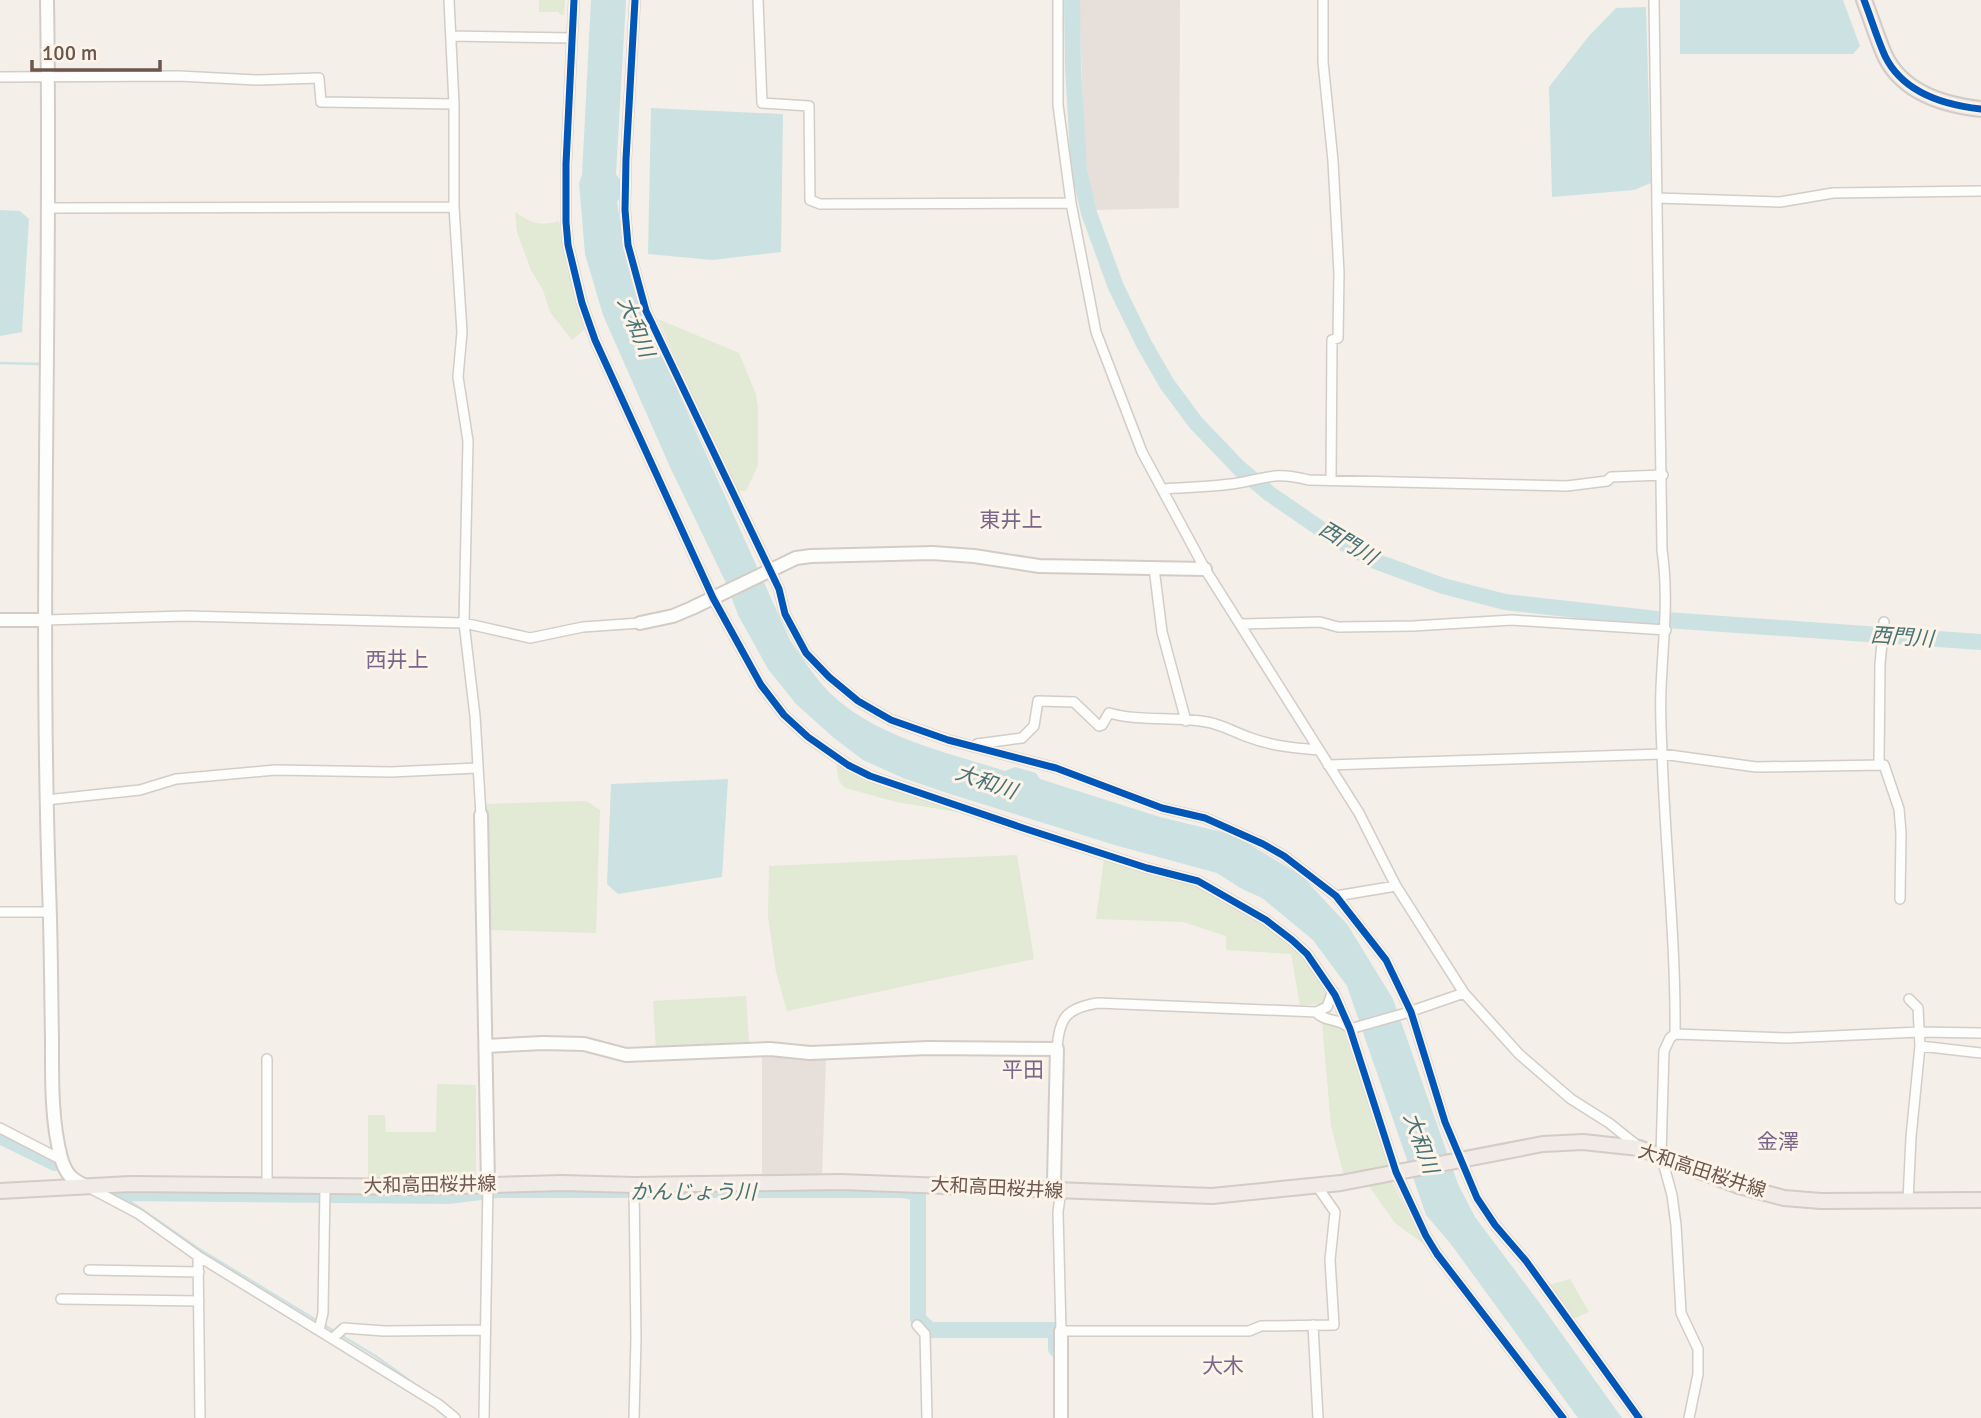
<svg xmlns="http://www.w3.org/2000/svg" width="1981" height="1418" font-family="Signika,'Noto Sans JP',sans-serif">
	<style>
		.industrial { fill: #e6dfda }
		.green { fill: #e2e9d5 }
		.water { fill: #cce2e2 }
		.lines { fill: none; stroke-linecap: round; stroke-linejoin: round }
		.stream { stroke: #cce2e2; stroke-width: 2.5 }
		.river { stroke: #cce2e2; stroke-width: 16 }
		.street-casing { stroke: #d3ccc7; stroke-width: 12 }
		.secondary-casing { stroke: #d3ccc6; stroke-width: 16 }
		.primary-casing { stroke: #d3cbc6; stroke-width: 18 }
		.street { stroke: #fdfdfc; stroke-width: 9 }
		.secondary { stroke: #fdfdfc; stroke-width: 12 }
		.primary { stroke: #f0ebe6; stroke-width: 14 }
		.cycleway-casing { stroke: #fcf3e9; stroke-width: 11 }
		.cycleway { stroke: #0057b8; stroke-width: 7 }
		.labels { text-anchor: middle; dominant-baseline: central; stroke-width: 6; stroke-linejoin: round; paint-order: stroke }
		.street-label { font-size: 19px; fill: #6d564d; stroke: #fcf3e9 }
		.water-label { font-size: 21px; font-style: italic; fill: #477377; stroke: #fcf3e9 }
		.neighbourhood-label { font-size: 21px; fill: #7a668a; stroke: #fcf3e9 }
	</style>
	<rect width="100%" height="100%" fill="#f4efe9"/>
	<!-- industrial -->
	<path class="industrial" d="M1079 0H1180L1179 208 1095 210 1085 159Z
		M762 1056 826 1059 822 1177 762 1178Z"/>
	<!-- green -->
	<path class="green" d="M539 0H565L564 15 559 14V12H539Z
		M515 212C531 223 540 227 559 221L567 269 587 327 572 340 550 312 543 290 531 270 517 232Z
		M658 319 739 353 756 394 758 408V465L746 491H740V499Z
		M836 762 862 777 963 813 897 802 845 788 839 781Z
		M586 801 600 810 596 933 488 930 485 804Z
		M1017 855 1034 959 787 1011 776 972 768 916 769 866Z
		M1104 859 1195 885 1266 926 1302 955 1328 993 1322 1004 1300 1005 1291 954 1226 950V936L1183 922 1096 919Z
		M746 996 749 1043 656 1049 653 1001Z
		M1322 1022 1342 1026 1390 1166 1344 1176 1331 1126Z
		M437 1084 476 1085V1182L368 1181V1115H385L386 1132H436Z
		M1390 1178 1424 1244 1395 1223 1366 1182Z
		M1570 1279 1589 1312 1571 1320 1546 1286Z"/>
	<!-- water -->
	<path class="water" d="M591 0H626L616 174C624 185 625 191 617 202L626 261 637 301 790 640C802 658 814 676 829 692 875 737 946 752 1005 771L1015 767 1036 773 1040 779 1160 817 1234 835 1302 876 1327 903 1347 924 1393 999 1458 1184 1475 1217 1544 1309 1622 1418H1578L1450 1243 1426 1215 1347 986 1313 940 1262 898 1242 889 1217 873 1118 846 947 793 903 778 863 760 834 738 796 704 768 669 738 615 726 583 670 467 603 315 585 254 579 183 582 175Z
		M1680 0H1843L1860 46 1853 54H1680Z
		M1646 7 1651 183 1634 190 1552 197 1549 87 1588 37 1616 8Z
		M651 108 783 114 781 252 712 260 648 254Z
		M0 210 20 211 29 219 22 332 0 336Z
		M728 779 722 877 618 894 607 884 611 784Z"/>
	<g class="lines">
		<!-- stream -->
		<path class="stream" d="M0 363 40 364
			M118 1193 199 1249 377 1357 424 1391"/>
		<!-- river -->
		<path class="river" d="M1072 0 1073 67 1079 170 1089 213 1116 287 1144 344 1167 384 1196 423 1239 468 1270 494 1328 534 1375 561 1443 586 1505 602 1666 620 1981 642
			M0 1136 55 1163
			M114 1191 118 1193 448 1196 497 1190H902L918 1193V1319L930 1330H1056V1349"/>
		<defs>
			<path id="street" d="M449 0 454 104V207L462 332 458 377 468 441 464 623 475 716 481 815
				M574 0 566 164V222L568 245 582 303 595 340 713 598 761 685 784 715 808 737 848 765 870 776 1026 829 1147 868 1198 881 1266 920 1292 940 1307 954 1335 995 1350 1029 1396 1172 1426 1236 1437 1254 1563 1418
				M635 0 626 159 625 210 628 245 646 311 779 589 785 614 806 653 829 677 858 701 891 720 948 740 1056 768 1162 808 1205 818 1263 844 1284 856 1336 896 1386 960 1411 1012 1445 1122 1477 1198 1495 1225 1526 1261 1639 1418
				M758 0 762 103 809 106 810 200 820 204 1071 203
				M1058 0V105L1071 203 1096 332 1142 452 1205 569 1359 813 1396 886 1464 993 1519 1054 1571 1099 1609 1123 1639 1147
				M1323 0V62L1333 161 1339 273 1338 338 1332 340 1331 480
				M1654 0 1662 550C1669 598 1663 641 1661 688 1660 710 1661 731 1662 752 1665 847 1676 940 1675 1034
				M451 36 572 38
				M0 77 179 76 258 80 319 78 321 102 454 104
				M1657 198 1780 202 1833 193 1981 191
				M48 208 454 207
				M1162 489C1187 487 1214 487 1238 483 1270 477 1275 472 1309 480L1567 486 1607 481 1611 477 1663 475
				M1154 568 1162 632 1186 721
				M45 620 186 616 464 623 530 638 583 627 640 623
				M1241 624 1320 622 1338 627 1413 626 1512 620 1666 630
				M977 744 1022 738 1034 726 1038 701 1074 702 1099 726 1102 725 1109 713C1141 722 1174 716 1207 722 1223 725 1234 732 1248 737 1271 746 1295 748 1319 750
				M1328 765 1662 754 1756 767 1884 765 1899 809 1901 833 1900 899
				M1879 765 1880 664 1884 622
				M46 800 140 790 176 779 275 770 391 772 477 768
				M1336 896 1396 886
				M0 912H50
				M1909 999 1918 1008 1920 1046
				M1316 1012 1327 1007 1333 991
				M1350 1029 1406 1013 1464 993
				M1057 1049C1059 1018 1066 1008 1098 1003L1316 1012C1324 1022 1339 1018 1348 1027
				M0 1128 62 1160
				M267 1186V1059
				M90 1188 139 1214 198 1256 438 1404 455 1418
				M1061 1190 1058 1212 1061 1331H1249L1261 1326 1334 1325 1330 1260 1335 1212 1317 1186
				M1908 1201 1911 1137 1920 1046 1981 1053
				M198 1256 200 1418
				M89 1270 199 1272
				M61 1299 199 1301
				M917 1325 925 1334 927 1418
				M1313 1325 1318 1418
				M319 1330 323 1313 325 1187
				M333 1338 344 1328 384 1331 484 1330
				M484 1418 488 1184
				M634 1418 636 1338 634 1185
				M1689 1418 1698 1374V1349L1681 1313 1676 1225 1672 1195 1661 1155 1664 1051 1670 1038 1675 1034 1788 1038 1919 1032 1981 1033"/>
			<path id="secondary" d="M47 0C52 296 39 592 49 887 51 937 51 988 52 1038 52 1077 51 1120 61 1158 66 1175 72 1180 88 1187
				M0 620H45
				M640 623 673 616 692 608 796 558 811 556 932 553 974 556 1039 566 1205 569
				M481 815 488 1184
				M486 1046 543 1043 584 1044 626 1055 770 1049 810 1053 928 1048 1057 1049 1054 1181 1058 1190
				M1061 1331V1418"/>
			<path id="primary" d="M1864 0C1871 18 1877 38 1885 56 1903 93 1944 105 1981 109
				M0 1191 130 1184 423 1187 561 1183 634 1185 841 1182 1212 1196 1341 1183 1543 1144 1583 1142 1639 1148 1739 1186 1784 1198 1821 1201 1981 1200"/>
		</defs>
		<!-- street casing -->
		<use href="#street" class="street-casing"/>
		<!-- secondary casing -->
		<use href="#secondary" class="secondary-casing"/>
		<!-- primary casing -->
		<use href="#primary" class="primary-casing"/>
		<!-- street -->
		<use href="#street" class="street"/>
		<!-- secondary -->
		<use href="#secondary" class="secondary"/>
		<!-- primary -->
		<use href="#primary" class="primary"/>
		<defs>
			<path id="cycleway" d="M574 0 566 164V222L568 245 582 303 595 340 713 598 761 685 784 715 808 737 848 765 870 776 1026 829 1147 868 1198 881 1266 920 1292 940 1307 954 1335 995 1350 1029 1396 1172 1426 1236 1437 1254 1563 1418
				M635 0 626 159 625 210 628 245 646 311 779 589 785 614 806 653 829 677 858 701 891 720 948 740 1056 768 1162 808 1205 818 1263 844 1284 856 1336 896 1386 960 1411 1012 1445 1122 1477 1198 1495 1225 1526 1261 1639 1418
				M1864 0C1871 18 1877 38 1885 56 1903 93 1944 105 1981 109"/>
		</defs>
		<!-- cycleway casing -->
		<use href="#cycleway" class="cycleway-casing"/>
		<!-- cycleway -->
		<use href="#cycleway" class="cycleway"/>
	</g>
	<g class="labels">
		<!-- street labels -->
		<g class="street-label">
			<text transform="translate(1702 1171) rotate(18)">大和高田桜井線</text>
			<text transform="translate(430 1185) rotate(-1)">大和高田桜井線</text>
			<text transform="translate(997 1188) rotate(3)">大和高田桜井線</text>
		</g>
		<!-- water labels -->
		<g class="water-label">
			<text transform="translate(636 327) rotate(68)">大和川</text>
			<text transform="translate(1348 543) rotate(31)">西門川</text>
			<text transform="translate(1902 637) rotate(4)">西門川</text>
			<text transform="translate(986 782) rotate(19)">大和川</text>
			<text transform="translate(1421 1143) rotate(70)">大和川</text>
			<text x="693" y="1192">かんじょう川</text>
		</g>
		<!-- neighbourhood labels -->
		<g class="neighbourhood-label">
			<text x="1011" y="520">東井上</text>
			<text x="397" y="660">西井上</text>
			<text x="1023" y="1070">平田</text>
			<text x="1778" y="1142">金澤</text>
			<text x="1223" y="1366">大木</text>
		</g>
	</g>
	<!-- scale -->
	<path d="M32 60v10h128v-10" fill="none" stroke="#6d564d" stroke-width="3.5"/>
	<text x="42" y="60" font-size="21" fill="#6d564d" stroke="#fcf3e9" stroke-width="5" paint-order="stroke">100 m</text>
</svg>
